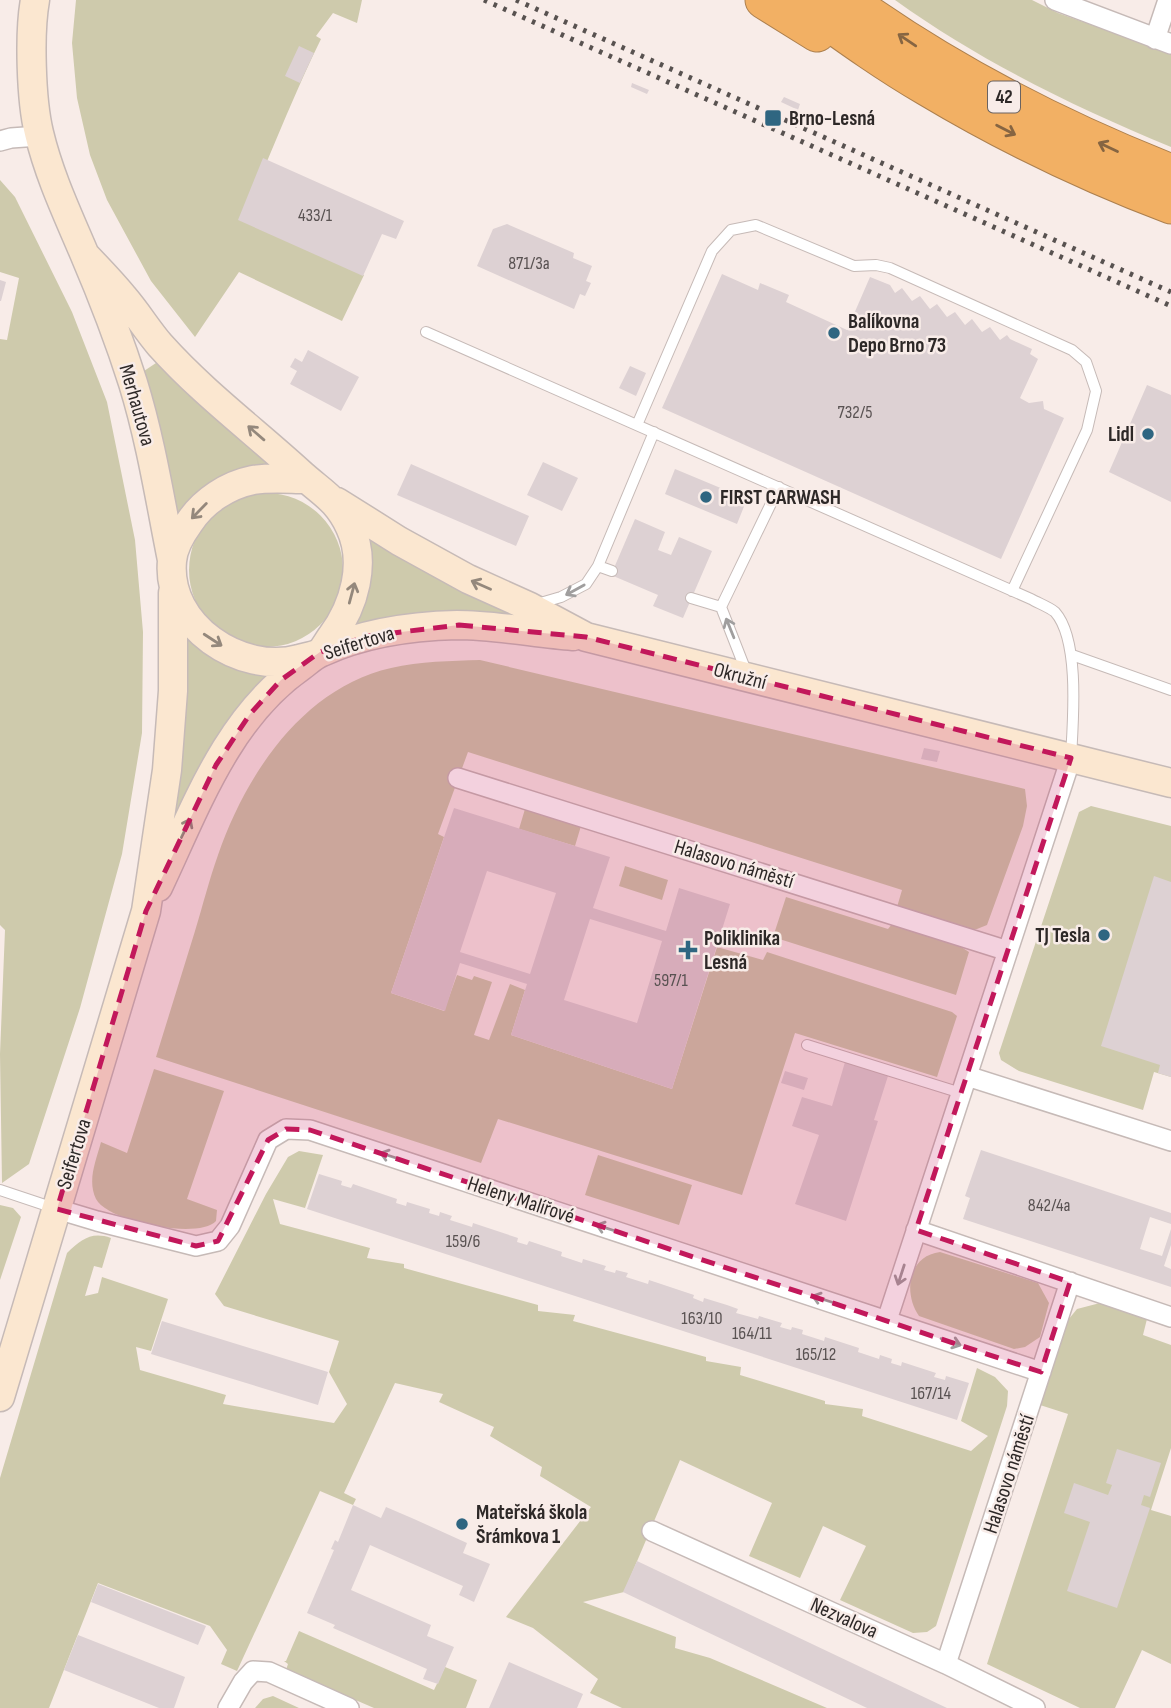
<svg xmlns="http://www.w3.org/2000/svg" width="1171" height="1708" font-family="'Sofia Sans Condensed',sans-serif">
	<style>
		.green { fill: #cecaac }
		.building { fill: #ddd1d3; fill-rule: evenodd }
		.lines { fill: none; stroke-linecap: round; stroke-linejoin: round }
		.lane-casing { stroke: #c6bab7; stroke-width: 12 }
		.street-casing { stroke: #c6bab7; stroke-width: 22 }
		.secondary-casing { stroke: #c6bab7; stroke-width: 31 }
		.highway-casing { stroke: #ad804f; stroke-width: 39 }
		.lane { stroke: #fff; stroke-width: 10 }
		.street { stroke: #fff; stroke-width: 19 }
		.secondary { stroke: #fbe7d0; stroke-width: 28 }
		.highway { stroke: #f2b064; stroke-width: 37 }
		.rail { stroke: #585250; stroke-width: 5; stroke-dasharray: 3.5 7; stroke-linecap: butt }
		.oneway { stroke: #866542 }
		.oneway2 { stroke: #94887c }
		.oneway3 { stroke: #a09e9e }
		.marked { fill: #c2185b; fill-opacity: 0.2; stroke: #c2185b; stroke-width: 5; stroke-dasharray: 14 9; stroke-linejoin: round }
		.poi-dot { fill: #2f6681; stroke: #f8ece8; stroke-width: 2.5 }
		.labels { text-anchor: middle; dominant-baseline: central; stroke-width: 5; stroke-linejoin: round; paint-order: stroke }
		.number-label { font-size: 18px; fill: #595252 }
		.shield { fill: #f8ece8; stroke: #6a6361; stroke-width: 2 }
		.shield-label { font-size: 19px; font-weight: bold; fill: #2d2827 }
		.poi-label { font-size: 21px; font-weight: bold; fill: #2d2827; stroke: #f8ece8; text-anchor: start }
		.street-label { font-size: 21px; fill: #2d2827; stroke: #f8ece8 }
	</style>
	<rect width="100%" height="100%" fill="#f8ece8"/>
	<!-- green -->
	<path class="green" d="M76 0H362L357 23 333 13 316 36 321 39C292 98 269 159 242 220L364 275 342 321 239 272 195 337 151 281 107 200 90 155 77 98 72 43Z
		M895 0H1032L1058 13 1171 53V147C1074 107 980 61 895 0Z
		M0 180 15 197 72 312 107 402 135 540 143 632 142 733 122 854 80 1008 29 1164 2 1183 0 1054 5 930 0 925V339L7 340 19 278 0 272Z
		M156 363 166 365 270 460 267 464 247 469 175 519 145 385 144 371Z
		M189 570a77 77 0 1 1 154 0a77 77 0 1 1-154 0Z
		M370 538 525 615 356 627 355 619Z
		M186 638 217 660 267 676 180 813H176L174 801Z
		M480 660 1025 789 1027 806 1023 826 987 925 977 929H965L897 907 902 890 468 752 438 834 444 837 391 993 444 1011 457 975 472 980 474 976 492 982 474 1035 489 1040 510 984 525 990 511 1035 672 1089 717 947 763 960 767 952 952 1012 957 1016 937 1077 795 1033 742 1195 498 1119 481 1163 156 1057C169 1015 182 973 195 931 203 905 209 880 218 855 246 774 303 688 391 668 420 661 451 661 480 660Z
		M1091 806 1171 826V1077L1154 1072 1143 1110 1019 1071 1001 1060 999 1053 1079 812Z
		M525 809 581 826 575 846 519 829Z
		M625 866 668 880 662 900 619 886Z
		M786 897 888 929 892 924 958 945 969 952 956 995 773 937Z
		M154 1069 224 1091 187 1199 217 1210 216 1221C199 1240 108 1222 96 1199 87 1180 96 1161 101 1142L127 1153Z
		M299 1151 323 1155 305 1208 273 1199 280 1224 370 1248 367 1258 404 1264V1268L538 1305V1311L575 1315 573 1321 706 1357V1361L741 1367 740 1375 825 1401V1404L863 1409 862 1416 971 1451 988 1436 961 1421 977 1368 995 1377 1008 1391 1007 1406 936 1626 927 1632 913 1633 840 1600 866 1546 823 1526 800 1578 749 1556 772 1503 680 1460 624 1592 583 1602 676 1637 675 1648 710 1658 827 1708H622L590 1693 598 1679 533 1628 506 1617 591 1507 540 1476 542 1467 490 1436 494 1427 439 1402 443 1394 395 1383 344 1493 356 1499 353 1505 320 1491 237 1671 221 1664 227 1650 210 1626 98 1583 49 1708H0V1478L67 1253C81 1240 91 1231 111 1238L102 1268 94 1266 85 1296 98 1293 102 1277 168 1299 151 1351 136 1347 140 1370 226 1395 223 1404 334 1423 347 1404 329 1372 339 1341 224 1306 215 1294 266 1194 288 1157Z
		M598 1155 692 1185 679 1225 585 1195Z
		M0 1205 13 1208 21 1217 0 1280Z
		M940 1252 1038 1283 1049 1303 1040 1337 1025 1347 1014 1349 919 1316C903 1293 908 1256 940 1252Z
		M1100 1303 1147 1319 1143 1335 1171 1345V1448L1151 1510 1171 1516V1664L1142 1650 1115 1708H1080L987 1664 1068 1414 1040 1405 1064 1325 1077 1309Z
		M299 1631 434 1690 445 1667 477 1680 466 1708H374L286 1670 288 1664 284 1661H286Z
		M273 1696 299 1708H255L263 1699Z"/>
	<!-- building -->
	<path class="building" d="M299 46 314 53 300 83 285 76Z
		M632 83 649 90 647 94 631 87Z
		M784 97 800 104 798 110 781 102Z
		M263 158 404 221 396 239 382 234 363 276 238 220Z
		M507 224 574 253 573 258 592 266 586 281 591 283 585 296 580 294 574 309 477 266 493 229Z
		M722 274 758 290 760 283 789 295 786 302 847 330 870 277 890 285 895 293 902 288 912 301 920 296 930 309 937 304 947 317 955 312 965 325 972 319 982 332 990 327 1000 340 1007 335 1010 339 1032 349 1030 354 1038 359 1020 398 1029 403 1043 401 1044 409 1064 418 1001 559 662 408Z
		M0 280 6 282 1 301H0Z
		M308 350 359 377 341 411 290 384 297 371 290 367 295 358 302 362Z
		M630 366 646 373 636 396 619 388Z
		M1147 385 1171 395V502L1109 472Z
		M543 462 578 478 562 511 527 495Z
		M411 464 529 516 516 546 397 495Z
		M675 469 747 499 737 524 665 494Z
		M635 519 665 532 658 550 671 555 679 537 712 551 683 618 653 606 658 595 611 575Z
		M924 748 940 751 937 762 921 759Z
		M454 808 610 857 593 908 666 931 679 888 730 904 672 1089 511 1035 527 984 460 963 445 1011 391 993ZM487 871 556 893 530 974 460 952ZM590 919 662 941 637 1023 564 1000Z
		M1154 876 1171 882V1077L1158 1073 1160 1065 1101 1046Z
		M845 1062 888 1076 874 1120 878 1121 846 1221 795 1204 819 1135 792 1126 802 1097 832 1106Z
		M785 1071 808 1078 804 1090 781 1083Z
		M981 1150 1171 1213V1224L1150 1217 1140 1249 1162 1256 1171 1229V1245L1164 1266 1171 1269V1287L963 1219 970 1198 965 1196Z
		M319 1174 342 1181 341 1185 351 1188 353 1184 397 1199 396 1203 406 1206 407 1202 430 1209 429 1213 439 1216 440 1212 452 1216 450 1220 472 1227 473 1223 518 1238 517 1242 527 1245 529 1241 562 1252 561 1256 582 1263 583 1259 606 1266 604 1270 615 1273 616 1270 628 1273 626 1277 648 1284 649 1280 694 1295 693 1298 703 1302 704 1298 727 1305 738 1309 736 1313 758 1319 759 1316 782 1323 780 1327 791 1330 792 1327 803 1330 802 1334 824 1341 825 1337 859 1348 858 1352 879 1359 880 1355 892 1359 891 1363 901 1366 902 1362 936 1373 934 1377 945 1380 946 1376 969 1383 957 1420 307 1209Z
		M162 1321 328 1372 318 1405 151 1354Z
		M1117 1449 1161 1463 1150 1497 1144 1495 1141 1505 1150 1508 1117 1608 1067 1591 1090 1522 1064 1513 1074 1483 1108 1495 1112 1485 1106 1483Z
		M353 1505 381 1518 386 1507 414 1519 467 1543 463 1553 490 1564 474 1602 459 1595 463 1586 370 1545 351 1590 431 1625 427 1636 454 1647 438 1684 423 1679 427 1669 333 1628 335 1625 307 1613 334 1550 331 1549 335 1540 338 1542Z
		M637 1561 947 1708H867L623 1592Z
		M98 1584 206 1626 198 1645 91 1602Z
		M78 1635 185 1677 174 1708H159L64 1670Z
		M509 1662 583 1694 577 1708H489Z"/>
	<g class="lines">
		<defs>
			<path id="lane" d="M426 332 1031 599C1038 603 1049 607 1055 612 1080 640 1073 721 1071 757
				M637 425 712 251 731 230 756 225 854 266 876 265 890 268 1072 350 1086 362 1096 391 1087 430 1012 591
				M598 566 654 432
				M691 598 721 607 746 671
				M537 604 561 597 586 584 598 566 612 571
				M721 607 779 487
				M1072 655 1171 690
				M807 1045 961 1093
				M0 1190 54 1208"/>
			<path id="street" d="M1055 0 1171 44
				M1155 39 1168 0
				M0 141 11 138 39 136
				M458 778 1008 951
				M967 1076 1171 1141
				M57 1209 97 1221 196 1246 218 1241 230 1226 268 1140 286 1129 310 1130 1041 1372
				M916 1230 1171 1317
				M887 1320 1071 758
				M652 1531 946 1664 1035 1708
				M946 1664 1070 1282
				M228 1708 243 1682 253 1671 269 1672 349 1708"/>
			<path id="secondary" d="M35 0C29 33 31 100 39 133 49 175 67 213 84 253 102 295 119 339 133 383 151 441 160 500 172 560
				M85 255C98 269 112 283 124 298 137 313 147 330 160 345 202 392 254 431 300 473 322 493 337 499 350 527 367 563 354 606 332 636 328 641 324 650 319 653 314 656 305 657 299 659 241 675 166 626 172 561 173 548 181 534 189 523 203 501 228 485 253 480 270 477 290 479 306 479
				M337 502 399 541 468 579 530 607 586 637 1171 783
				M158 887C195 809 227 718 300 667 307 662 314 655 322 652 363 633 412 626 457 625 495 625 535 633 573 636
				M0 1397 146 911 167 770 173 691V593"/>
			<path id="highway" d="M764 0 817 33
				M798 0C840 30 882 61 927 87 1004 133 1086 173 1171 205
				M848 0C948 72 1057 128 1171 173"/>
		</defs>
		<!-- lane casing -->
		<use href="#lane" class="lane-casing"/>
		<!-- street casing -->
		<use href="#street" class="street-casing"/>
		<!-- secondary casing -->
		<use href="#secondary" class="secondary-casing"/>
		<!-- highway casing -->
		<use href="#highway" class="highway-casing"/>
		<!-- lane -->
		<use href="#lane" class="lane"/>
		<!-- street -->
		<use href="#street" class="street"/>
		<!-- secondary -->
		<use href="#secondary" class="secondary"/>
		<!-- highway -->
		<use href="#highway" class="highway"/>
		<!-- rail -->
		<path class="rail" d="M484 0 1171 306
			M516 0 1171 292"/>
	</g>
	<!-- one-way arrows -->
	<defs><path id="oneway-shaft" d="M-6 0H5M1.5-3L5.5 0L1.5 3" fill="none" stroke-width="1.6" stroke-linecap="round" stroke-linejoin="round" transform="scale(1.75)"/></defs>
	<g class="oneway">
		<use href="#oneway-shaft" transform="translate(907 40) rotate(-146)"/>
		<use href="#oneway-shaft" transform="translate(1006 130) rotate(27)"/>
		<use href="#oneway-shaft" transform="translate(1108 147) rotate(-155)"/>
	</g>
	<g class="oneway2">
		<use href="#oneway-shaft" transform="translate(256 433) rotate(-139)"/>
		<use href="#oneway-shaft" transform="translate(199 511) rotate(134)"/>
		<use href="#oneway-shaft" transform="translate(481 585) rotate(-156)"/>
		<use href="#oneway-shaft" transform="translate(352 593) rotate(-75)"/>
		<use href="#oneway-shaft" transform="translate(213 640) rotate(33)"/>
		<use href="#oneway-shaft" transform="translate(186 828) rotate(-64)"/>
	</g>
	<g class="oneway3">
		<use href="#oneway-shaft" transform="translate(575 590) rotate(151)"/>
		<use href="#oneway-shaft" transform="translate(730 628) rotate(-112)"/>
		<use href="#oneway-shaft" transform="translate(390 1156) rotate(-162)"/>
		<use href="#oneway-shaft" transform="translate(606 1228) rotate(-162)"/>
		<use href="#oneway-shaft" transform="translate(901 1275) rotate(108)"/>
		<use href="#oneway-shaft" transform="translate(822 1299) rotate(-162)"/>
		<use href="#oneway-shaft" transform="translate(951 1342) rotate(19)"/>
	</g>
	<!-- marked area -->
	<path class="marked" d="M459 625 586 637 1071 758 916 1230 1070 1282 1041 1372 310 1130 286 1129 268 1140 218 1241 196 1246 57 1209 146 911 216 765 250 714 281 680 320 652 368 636Z"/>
	<!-- markers -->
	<g class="poi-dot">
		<rect x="764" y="109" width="18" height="18" rx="3.5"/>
		<circle cx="834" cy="333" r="7"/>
		<circle cx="1148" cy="434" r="7"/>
		<circle cx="706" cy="497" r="7"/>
		<circle cx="1104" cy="935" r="7"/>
		<path d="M684.5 939.5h7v7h7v7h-7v7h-7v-7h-7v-7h7z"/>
		<circle cx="462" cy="1524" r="7"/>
	</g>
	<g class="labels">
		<!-- number labels -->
		<g class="number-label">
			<text x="315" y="215">433/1</text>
			<text x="529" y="263">871/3a</text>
			<text x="855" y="412">732/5</text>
			<text x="671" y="980">597/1</text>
			<text x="1049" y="1205">842/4a</text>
			<text x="463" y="1241">159/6</text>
			<text x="702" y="1318">163/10</text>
			<text x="752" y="1333">164/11</text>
			<text x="816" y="1354">165/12</text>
			<text x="931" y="1393">167/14</text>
		</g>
		<!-- shield labels -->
		<rect class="shield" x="988" y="81.5" width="32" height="31" rx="5"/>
		<g class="shield-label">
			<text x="1004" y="97">42</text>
		</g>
		<!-- poi labels -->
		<g class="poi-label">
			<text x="789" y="118">Brno-Lesná</text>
			<text x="848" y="321">Balíkovna<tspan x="848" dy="24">Depo Brno 73</tspan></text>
			<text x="1134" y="434" text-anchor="end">Lidl</text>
			<text x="720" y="497">FIRST CARWASH</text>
			<text x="1090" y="935" text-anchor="end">TJ Tesla</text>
			<text x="704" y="938">Poliklinika<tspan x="704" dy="24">Lesná</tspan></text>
			<text x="476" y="1512">Mateřská škola<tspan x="476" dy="24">Šrámkova 1</tspan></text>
		</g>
		<!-- street labels -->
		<g class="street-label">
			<text transform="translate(137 405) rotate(74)">Merhautova</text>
			<text transform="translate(359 643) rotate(-17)">Seifertova</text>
			<text transform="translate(740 676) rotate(15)">Okružní</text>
			<text transform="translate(734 864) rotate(17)">Halasovo náměstí</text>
			<text transform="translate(74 1154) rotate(-73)">Seifertova</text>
			<text transform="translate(521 1200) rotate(18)">Heleny Malířové</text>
			<text transform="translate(1009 1474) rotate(-72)">Halasovo náměstí</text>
			<text transform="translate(844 1618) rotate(24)">Nezvalova</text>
		</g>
	</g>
</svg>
